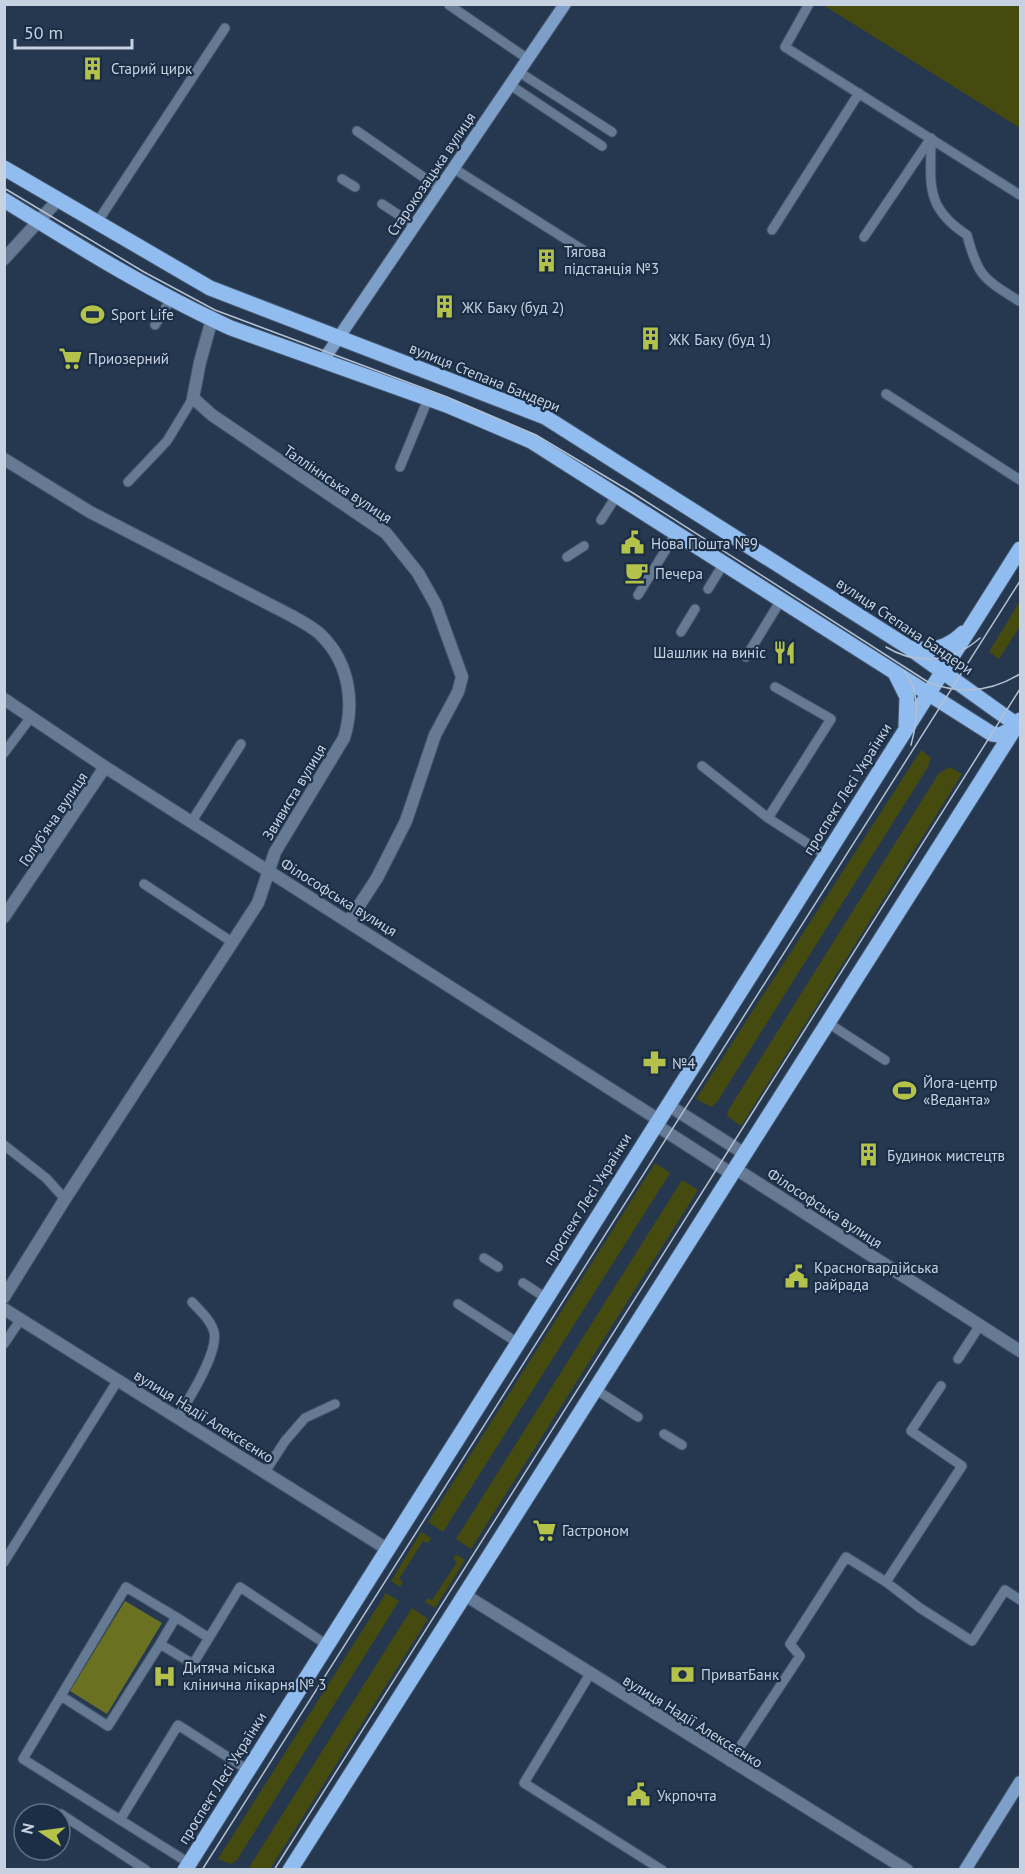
<svg xmlns="http://www.w3.org/2000/svg" width="1025" height="1874" font-family="'PT Sans',sans-serif">
	<style>
		.green { fill: #454b0f }
		.forest { fill: #6a7222 }
		.lines { fill: none; stroke-linecap: round; stroke-linejoin: round }
		.lane-casing { stroke: #42546a; stroke-width: 11 }
		.street-casing { stroke: #42546a; stroke-width: 14 }
		.secondary-casing { stroke: #42546a; stroke-width: 14 }
		.primary-casing { stroke: #42546a; stroke-width: 17 }
		.lane { stroke: #667a94; stroke-width: 9 }
		.street { stroke: #667a94; stroke-width: 12 }
		.secondary { stroke: #7e9fc7; stroke-width: 12 }
		.primary { stroke: #91bcf0; stroke-width: 15 }
		.tram { stroke: #b3c0d1; stroke-width: 1.5 }
		.labels { text-anchor: middle; dominant-baseline: central; stroke-width: 4.5; stroke-linejoin: round; paint-order: stroke }
		.poi-label { font-size: 15px; fill: #c6d2e2; stroke: #1b2e45; text-anchor: start }
		.street-label { font-size: 15px; fill: #c6d2e2; stroke: #1b2e45 }
	</style>
	<rect width="100%" height="100%" fill="#253850"/>
	<!-- green -->
	<path class="green" d="M823 5H1020V128Z
		M1020 601V626L999 659 989 652Z
		M921 750 931 758 928 767 717 1102 711 1107 696 1099Z
		M950 767 962 774 741 1126 727 1116 729 1109 939 773Z
		M655 1163 670 1173 443 1532 428 1522Z
		M682 1180 698 1190 471 1549 456 1539Z
		M421 1532 431 1538 428 1543 423 1541 399 1579 403 1582 400 1587 391 1581Z
		M456 1554 465 1560 435 1608 425 1602 428 1598 432 1600 457 1562 453 1559Z
		M386 1593 399 1601 237 1860 231 1864 218 1859Z
		M412 1608 428 1619 270 1869H248Z"/>
	<!-- forest -->
	<path class="forest" d="M125 1601 162 1623 107 1714 70 1691Z"/>
	<g class="lines">
		<defs>
			<path id="lane" d="M809 4 785 47 1020 195
				M449 5 528 59
				M519 72 612 132
				M510 85 602 146
				M357 131 439 188
				M931 138C931 184 924 207 967 235 978 277 984 279 1019 301
				M453 168 583 250
				M342 179 355 187
				M382 204 414 225
				M96 224 225 28
				M772 230 859 93
				M864 237 931 138
				M155 325 171 299
				M886 394 1020 480
				M400 467 428 399
				M128 482 167 441 193 398
				M601 520 617 495
				M567 557 584 546
				M708 589 724 563
				M638 595 676 533
				M681 632 695 609
				M746 657 781 600
				M4 753 31 717
				M702 766 768 818 827 856
				M768 818 831 719 775 687
				M192 821 241 744
				M144 884 232 942
				M828 1023 885 1060
				M4 1145 46 1178 65 1199
				M484 1258 498 1267
				M523 1283 546 1298
				M458 1304 518 1343
				M4 1344 21 1319
				M958 1359 980 1325
				M595 1389 638 1417
				M178 1417C189 1399 219 1352 214 1332 211 1320 200 1311 192 1302
				M664 1434 682 1445
				M265 1472 285 1441 305 1418 335 1404
				M4 1562 118 1380
				M886 1582 920 1608 972 1641 1005 1590 1020 1600
				M176 1617 126 1587 23 1759 189 1863
				M160 1644 176 1617 209 1638
				M590 1674 524 1783 662 1870
				M61 1696 108 1726 160 1644 193 1664 240 1587 327 1645
				M730 1762 800 1656 790 1644 846 1557 886 1582 962 1466 911 1431 941 1386
				M61 1814 146 1870
				M120 1820 178 1725 248 1770"/>
			<path id="street" d="M4 259 57 201
				M212 319 200 362 193 398 212 415 386 533 418 573 436 605 462 677 458 692 435 735 406 821 377 878 349 921
				M4 459 90 512 292 616C302 622 315 628 323 637 349 664 355 703 344 738L275 852 258 903 65 1199 4 1297
				M4 699 105 767 659 1120
				M4 917 105 767
				M668 1105 745 1154
				M656 1125 732 1174
				M736 1169 1020 1351
				M4 1309 387 1549
				M465 1595 907 1870"/>
			<path id="secondary" d="M322 362 565 4
				M965 1870 1020 1782"/>
			<path id="primary" d="M4 168 210 288 545 417 908 647 1017 725
				M4 200C78 246 152 292 231 328L449 406 531 441 992 734 1000 735 1015 727
				M911 648C931 652 949 647 963 633
				M896 675 907 697 906 726
				M185 1870 1020 549
				M290 1870 1020 720"/>
		</defs>
		<!-- lane casing -->
		<use href="#lane" class="lane-casing"/>
		<!-- street casing -->
		<use href="#street" class="street-casing"/>
		<!-- secondary casing -->
		<use href="#secondary" class="secondary-casing"/>
		<!-- primary casing -->
		<use href="#primary" class="primary-casing"/>
		<!-- lane -->
		<use href="#lane" class="lane"/>
		<!-- street -->
		<use href="#street" class="street"/>
		<!-- secondary -->
		<use href="#secondary" class="secondary"/>
		<!-- primary -->
		<use href="#primary" class="primary"/>
		<!-- tram -->
		<path class="tram" d="M4 188 144 272 215 310 447 397 536 435 633 493 928 682C960 695 991 692 1020 674
			M886 647C917 666 953 662 980 638
			M904 671C921 693 918 719 911 745
			M202 1870 1020 581
			M274 1870 1020 689"/>
	</g>
	<!-- icons -->
	<defs>
		<symbol id="building-bare" viewBox="-9 -9 18 18"><path d="M-4-6H4V6H1V3H-1V6H-4ZM-2.5-4.3h1.7v1.8h-1.7ZM.8-4.3h1.7v1.8H.8ZM-2.5-1h1.7V.8h-1.7ZM.8-1h1.7V.8H.8Z" fill="#b4c24a" stroke="#1b2e45" stroke-width="2.5" paint-order="stroke"/></symbol>
		<symbol id="stadium-bare" viewBox="-9 -9 18 18"><path d="M0-5a6.5 5 0 1 0 0 10a6.5 5 0 1 0 0-10ZM-3.5-1.8h7v3.6h-7Z" fill="#b4c24a" stroke="#1b2e45" stroke-width="2.5" paint-order="stroke"/></symbol>
		<symbol id="supermarket-bare" viewBox="-9 -9 18 18"><path d="M-6-5.5h2.5l.6 2H6L4.5 2H-2.5L-4.4-4H-6ZM-1.5 3.2a1.3 1.3 0 1 0 .1 0ZM3 3.2a1.3 1.3 0 1 0 .1 0Z" fill="#b4c24a" stroke="#1b2e45" stroke-width="2.5" paint-order="stroke"/></symbol>
		<symbol id="civic-bare" viewBox="-9 -9 18 18"><path d="M-.6-6.5H3V-4.5H.6V-3L4-1V1h2V6H-6V1h2V-1L-.6-3ZM-1.2 2.5V6h2.4V2.5Z" fill="#b4c24a" stroke="#1b2e45" stroke-width="2.5" paint-order="stroke"/></symbol>
		<symbol id="cafe-bare" viewBox="-9 -9 18 18"><path d="M-5.5-4.5H6V0H3Q3 3.5 0 3.5H-2.5Q-5.5 3.5-5.5 0ZM3-3.2v2h1.7v-2ZM-6 4.5H4V6H-6Z" fill="#b4c24a" stroke="#1b2e45" stroke-width="2.5" paint-order="stroke"/></symbol>
		<symbol id="restaurant-bare" viewBox="-9 -9 18 18"><path d="M-5-6h1v4h1v-4h1v4h1v-4h1v5L-1.5 .5V6h-2V.5L-5-1ZM5-6V6H3V1.5H1.5Q1.5-4 5-6Z" fill="#b4c24a" stroke="#1b2e45" stroke-width="2.5" paint-order="stroke"/></symbol>
		<symbol id="pharmacy-bare" viewBox="-9 -9 18 18"><path d="M-2-6h4v4h4v4h-4v4h-4v-4h-4v-4h4Z" fill="#b4c24a" stroke="#1b2e45" stroke-width="2.5" paint-order="stroke"/></symbol>
		<symbol id="bank-bare" viewBox="-9 -9 18 18"><path d="M-6-4H6V4H-6ZM0-2.3a2.3 2.3 0 1 0 0 4.6a2.3 2.3 0 1 0 0-4.6Z" fill="#b4c24a" stroke="#1b2e45" stroke-width="2.5" paint-order="stroke"/></symbol>
		<symbol id="hospital-bare" viewBox="-9 -9 18 18"><path d="M-5-5h3v3.5h4V-5h3V5h-3V1.5h-4V5h-3Z" fill="#b4c24a" stroke="#1b2e45" stroke-width="2.5" paint-order="stroke"/></symbol>
	</defs>
	<g fill-rule="evenodd">
		<use href="#building-bare" x="76" y="52" width="33" height="33"/>
		<use href="#building-bare" x="530" y="244" width="33" height="33"/>
		<use href="#building-bare" x="428" y="290" width="33" height="33"/>
		<use href="#stadium-bare" x="76" y="298" width="33" height="33"/>
		<use href="#building-bare" x="634" y="322" width="33" height="33"/>
		<use href="#supermarket-bare" x="54" y="342" width="33" height="33"/>
		<use href="#civic-bare" x="616" y="526" width="33" height="33"/>
		<use href="#cafe-bare" x="620" y="556" width="33" height="33"/>
		<use href="#restaurant-bare" x="768" y="636" width="33" height="33"/>
		<use href="#pharmacy-bare" x="638" y="1046" width="33" height="33"/>
		<use href="#stadium-bare" x="888" y="1074" width="33" height="33"/>
		<use href="#building-bare" x="852" y="1138" width="33" height="33"/>
		<use href="#civic-bare" x="780" y="1260" width="33" height="33"/>
		<use href="#supermarket-bare" x="528" y="1514" width="33" height="33"/>
		<use href="#bank-bare" x="666" y="1658" width="33" height="33"/>
		<use href="#hospital-bare" x="148" y="1660" width="33" height="33"/>
		<use href="#civic-bare" x="622" y="1778" width="33" height="33"/>
	</g>
	<g class="labels">
		<!-- poi labels -->
		<g class="poi-label">
			<text x="111" y="68">Старий цирк</text>
			<text x="564" y="251">Тягова<tspan x="564" dy="17">пiдстанцiя №3</tspan></text>
			<text x="462" y="307">ЖК Баку (буд 2)</text>
			<text x="111" y="314">Sport Life</text>
			<text x="669" y="339">ЖК Баку (буд 1)</text>
			<text x="88" y="358">Приозерний</text>
			<text x="651" y="543">Нова Пошта №9</text>
			<text x="655" y="573">Печера</text>
			<text x="766" y="652" text-anchor="end">Шашлик на виніс</text>
			<text x="672" y="1063">№4</text>
			<text x="923" y="1082">Йога-центр<tspan x="923" dy="17">«Веданта»</tspan></text>
			<text x="887" y="1155">Будинок мистецтв</text>
			<text x="814" y="1267">Красногвардійська<tspan x="814" dy="17">райрада</tspan></text>
			<text x="562" y="1530">Гастроном</text>
			<text x="183" y="1667">Дитяча міська<tspan x="183" dy="17">клінична лікарня № 3</tspan></text>
			<text x="701" y="1674">ПриватБанк</text>
			<text x="657" y="1795">Укрпочта</text>
		</g>
		<!-- street labels -->
		<g class="street-label">
			<text transform="translate(431 174) rotate(-56)">Старокозацька вулиця</text>
			<text transform="translate(485 377) rotate(22)">вулиця Степана Бандери</text>
			<text transform="translate(338 484) rotate(34)">Талліннська вулиця</text>
			<text transform="translate(905 626) rotate(34)">вулиця Степана Бандери</text>
			<text transform="translate(847 789) rotate(-58)">проспект Лесі Українки</text>
			<text transform="translate(294 792) rotate(-59)">Звивиста вулиця</text>
			<text transform="translate(53 819) rotate(-56)">Голубʼяча вулиця</text>
			<text transform="translate(339 897) rotate(32)">Філософська вулиця</text>
			<text transform="translate(587 1199) rotate(-58)">проспект Лесі Українки</text>
			<text transform="translate(825 1208) rotate(33)">Філософська вулиця</text>
			<text transform="translate(204 1416) rotate(32)">вулиця Надії Алексєєнко</text>
			<text transform="translate(693 1721) rotate(32)">вулиця Надії Алексєєнко</text>
			<text transform="translate(222 1778) rotate(-58)">проспект Лесі Українки</text>
		</g>
	</g>
	<!-- border -->
	<rect width="1025" height="1874" fill="none" stroke="#c6d2e2" stroke-width="12"/>
	<!-- north arrow -->
	<g transform="translate(42 1832) rotate(283)"><circle r="28" fill="#1b2e45" stroke="#5f7084" stroke-width="1.5"/>
	<path d="M0-4.5L10 22L0 15L-10 22Z" fill="#b4c24a"/>
	<text y="-9" font-size="16" font-weight="bold" text-anchor="middle" fill="#c6d2e2">N</text>
	</g>
	<!-- scale -->
	<path d="M15 39v9h117v-9" fill="none" stroke="#c6d2e2" stroke-width="3"/>
	<text x="24" y="39" font-size="18" fill="#c6d2e2" stroke="#1b2e45" stroke-width="4.5" paint-order="stroke">50 m</text>
</svg>
